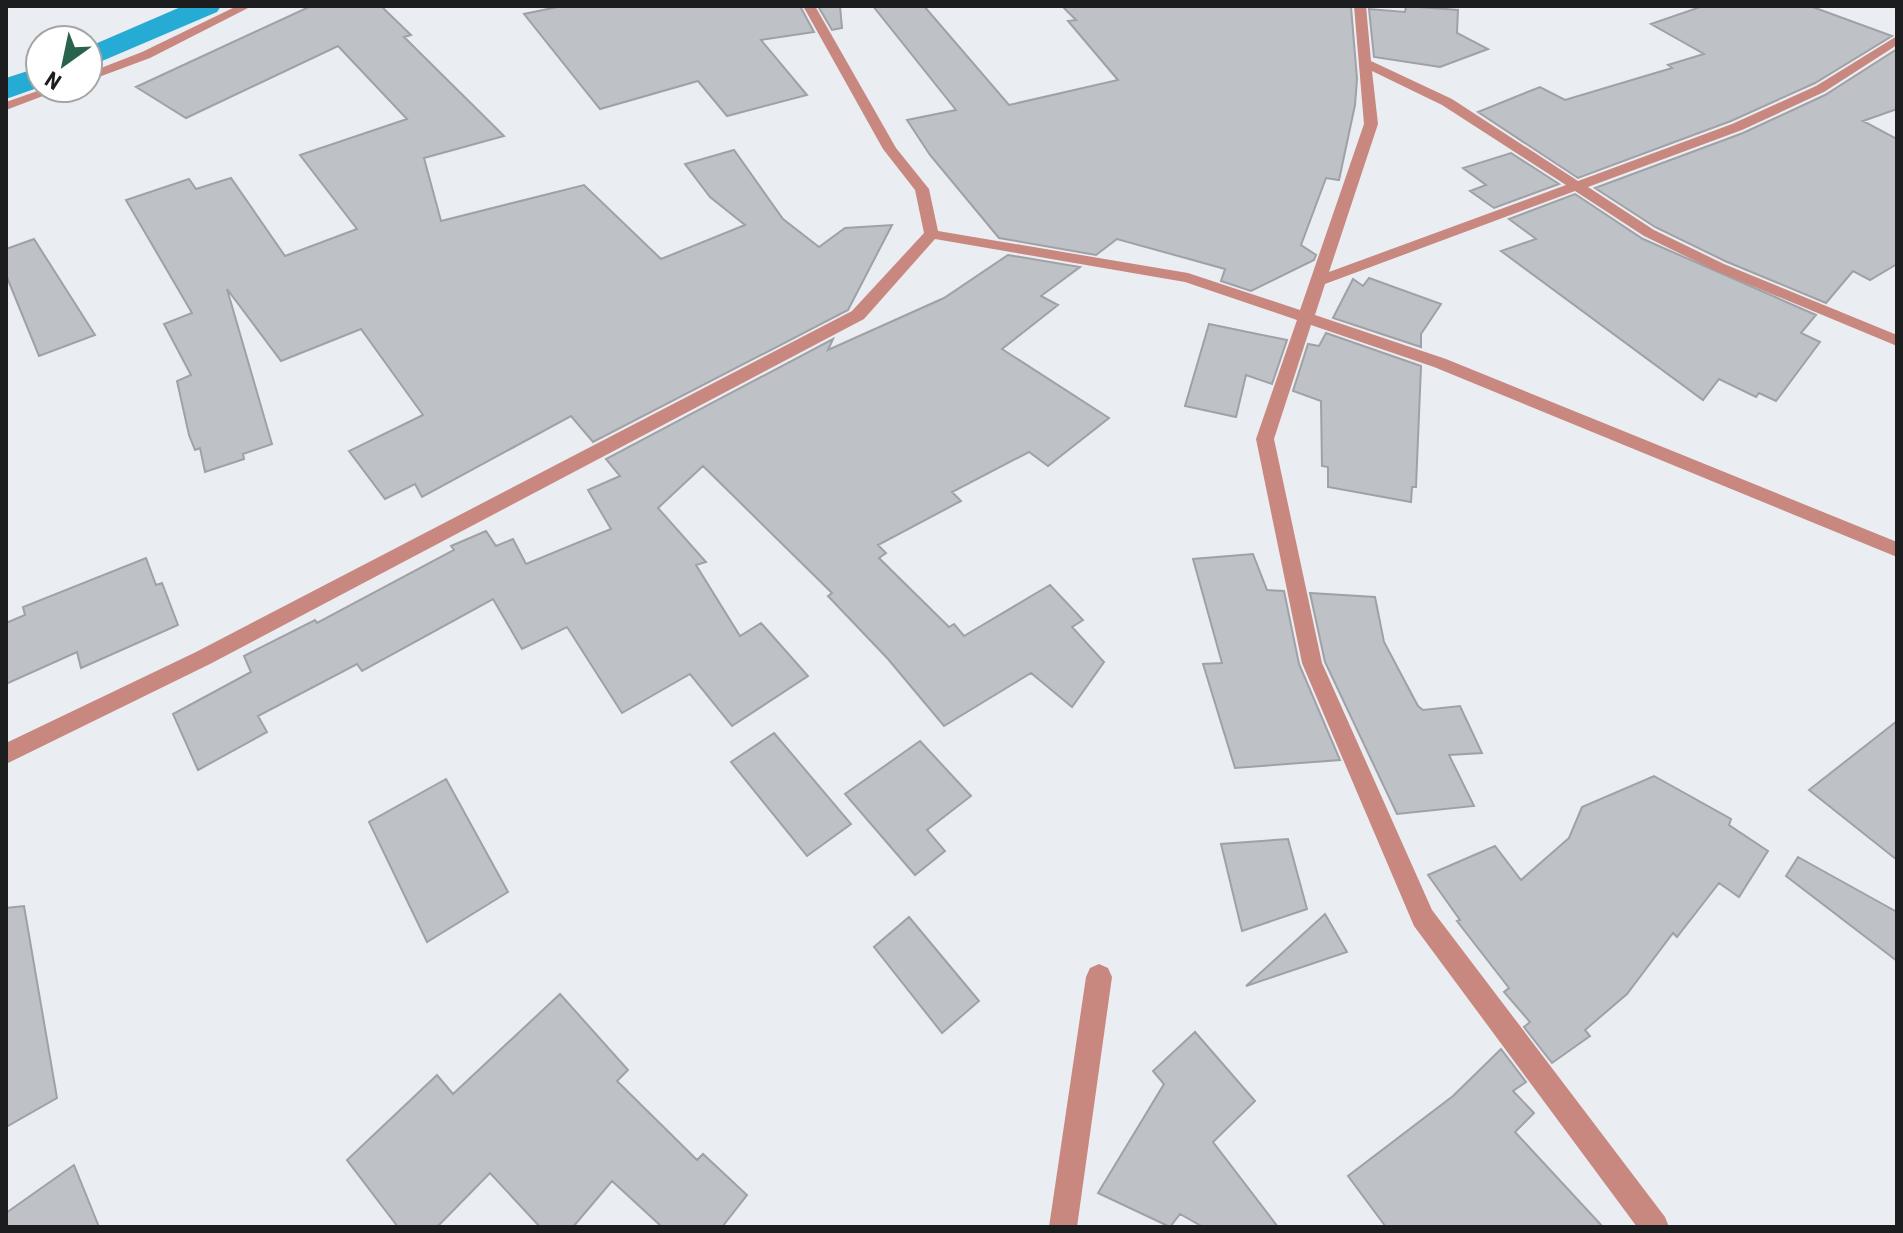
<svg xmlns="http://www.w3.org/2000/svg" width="1903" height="1233" font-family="'Roboto Condensed',sans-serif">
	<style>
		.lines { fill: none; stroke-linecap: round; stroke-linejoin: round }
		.canal { fill: #26abd4; fill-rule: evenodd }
		.building { fill: #bec1c6; stroke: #9fa1a6; stroke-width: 2 }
		.minor { fill: #c9887f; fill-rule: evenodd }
	</style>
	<rect width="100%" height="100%" fill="#eaedf2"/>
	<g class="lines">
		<!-- canal -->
		<path class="canal" d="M183 6H221L217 12 88 67V47Z
			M40 67V87L6 99V78Z"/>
	</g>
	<!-- building -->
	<path class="building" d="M311 6H381L411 35 404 37 504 136 424 158 441 221 584 185 661 259 745 225 710 197 685 164 734 150 783 219 819 247 845 228 892 225 848 310 593 442 571 416 422 497 415 484 385 499 349 451 423 415 361 329 281 361 227 289 272 444 243 454 244 459 205 472 200 448 195 450 189 435 177 381 191 375 164 324 192 313 126 200 189 179 196 189 231 178 285 256 357 229 300 155 407 119 338 46 186 118 136 87Z
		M562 6H800L814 32 761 40 807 95 727 116 698 81 600 109 524 14Z
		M818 6H840L842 28 832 30Z
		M873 6H924L1009 105 1118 80 1068 21 1076 20 1062 6 1351 7 1357 79 1355 105 1339 180 1326 178 1301 245 1316 255 1314 260 1251 291 1221 281 1225 269 1117 239 1096 255 999 238 930 155 907 120 956 110Z
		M1406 6 1458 10 1457 33 1488 49 1440 67 1374 57 1369 9 1405 12Z
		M1703 6H1810L1892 36 1815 83 1731 121 1578 178 1478 112 1540 87 1565 100 1672 68 1668 65 1704 54 1651 24Z
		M1897 49V109L1863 121 1897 139V264L1870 280 1853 271 1826 303 1725 261 1655 227 1595 188 1743 133 1825 95Z
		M1511 153 1559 184 1494 208 1470 191 1486 185 1463 168Z
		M1575 194 1643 239 1816 315 1801 333 1820 342 1776 401 1759 393 1756 397 1719 379 1703 400 1501 251 1536 239 1509 219Z
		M34 239 95 335 39 356 6 275V249Z
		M1008 255 1080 267 1041 296 1058 305 1002 349 1109 418 1048 466 1029 452 952 492 961 501 878 545 886 553 879 558 949 627 954 624 964 636 1050 585 1083 620 1072 627 1104 662 1072 707 1031 673 944 726 888 659 828 596 832 593 703 466 658 508 706 562 696 565 740 636 761 623 808 676 732 726 690 674 622 713 567 627 522 649 493 599 362 671 357 664 258 716 267 732 198 770 173 714 251 672 244 656 315 620 317 623 454 550 451 546 486 531 496 546 513 539 526 564 611 529 588 490 620 476 606 459 833 339 828 350 944 298Z
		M1369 278 1441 304 1421 334V347L1333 318 1353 279 1363 286Z
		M1209 324 1287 340 1272 384 1246 375 1236 417 1185 406Z
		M1326 333 1421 366 1416 487H1412L1411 502 1328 487V467L1322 466 1321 401 1293 391 1308 344 1319 346Z
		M1253 554 1267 590 1284 591 1299 664 1340 760 1235 768 1203 664 1222 663 1193 559Z
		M146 558 156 585 162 583 178 625 81 668 77 652 6 684V623L25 615 23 607Z
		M1310 593 1375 597 1384 642 1418 706 1423 710 1460 706 1482 753 1449 755 1474 806 1397 814 1325 662Z
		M1897 721V860L1809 790Z
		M774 733 851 824 807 856 731 762Z
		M920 741 971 796 927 830 945 851 915 875 845 794Z
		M1654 776 1731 819 1729 825 1768 851 1739 897 1719 883 1677 937 1673 933 1627 994 1585 1030 1590 1036 1552 1063 1524 1027 1530 1022 1504 992 1509 988 1457 921 1460 920 1428 875 1495 846 1521 880 1569 838 1582 807Z
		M446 779 508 892 427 942 369 822Z
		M1288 839 1307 909 1242 931 1221 844Z
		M1798 857 1897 912V961L1786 876Z
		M24 906 57 1098 6 1127V908Z
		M1325 914 1347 952 1246 986Z
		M909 917 979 1001 942 1033 874 947Z
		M560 994 628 1070 617 1081 697 1160 703 1154 747 1195 722 1227H662L612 1181 573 1227H540L490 1173 437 1227H398L347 1160 437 1075 453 1094Z
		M1195 1032 1255 1101 1213 1142 1278 1227H1203L1180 1214 1170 1227 1098 1193 1164 1084 1153 1071Z
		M1501 1049 1526 1082 1513 1091 1534 1113 1515 1132 1603 1227H1386L1348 1176 1453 1096Z
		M74 1165 99 1227H6V1213Z"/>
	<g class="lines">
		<!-- minor -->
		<path class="minor" d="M237 6H252L150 58 88 81V73L142 52Z
			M803 6H815L896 148 929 189 938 231 1188 273 1300 310 1364 124 1354 6H1366L1371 61 1452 99 1578 181 1732 124 1816 86 1897 36V45L1824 92 1742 130 1588 187 1654 230 1724 264 1897 335V346L1714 270 1644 236 1575 191 1325 284 1315 315 1446 359 1897 542V557L1434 367 1311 325 1274 439 1322 663 1432 910 1665 1217 1669 1227H1637L1414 926 1302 663 1256 439 1297 320 1185 282 935 239 864 319 210 664 6 764V743L196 652 852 311 924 233 915 190 883 149ZM1372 71 1442 105 1566 185 1329 272 1378 124Z
			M46 88H64L6 110V102Z
			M1099 964 1108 968 1112 977 1077 1227H1049L1086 977 1090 968Z"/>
	</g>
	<!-- border -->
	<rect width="1903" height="1233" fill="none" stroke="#1c1d1f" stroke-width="16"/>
	<!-- north arrow -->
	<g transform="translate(64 64) rotate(213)"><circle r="38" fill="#ffffff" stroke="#a4a5a5" stroke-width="2"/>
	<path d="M0-6L14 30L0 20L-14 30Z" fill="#2a634c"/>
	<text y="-12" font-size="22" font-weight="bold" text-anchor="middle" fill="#1c1d1f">N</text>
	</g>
</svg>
